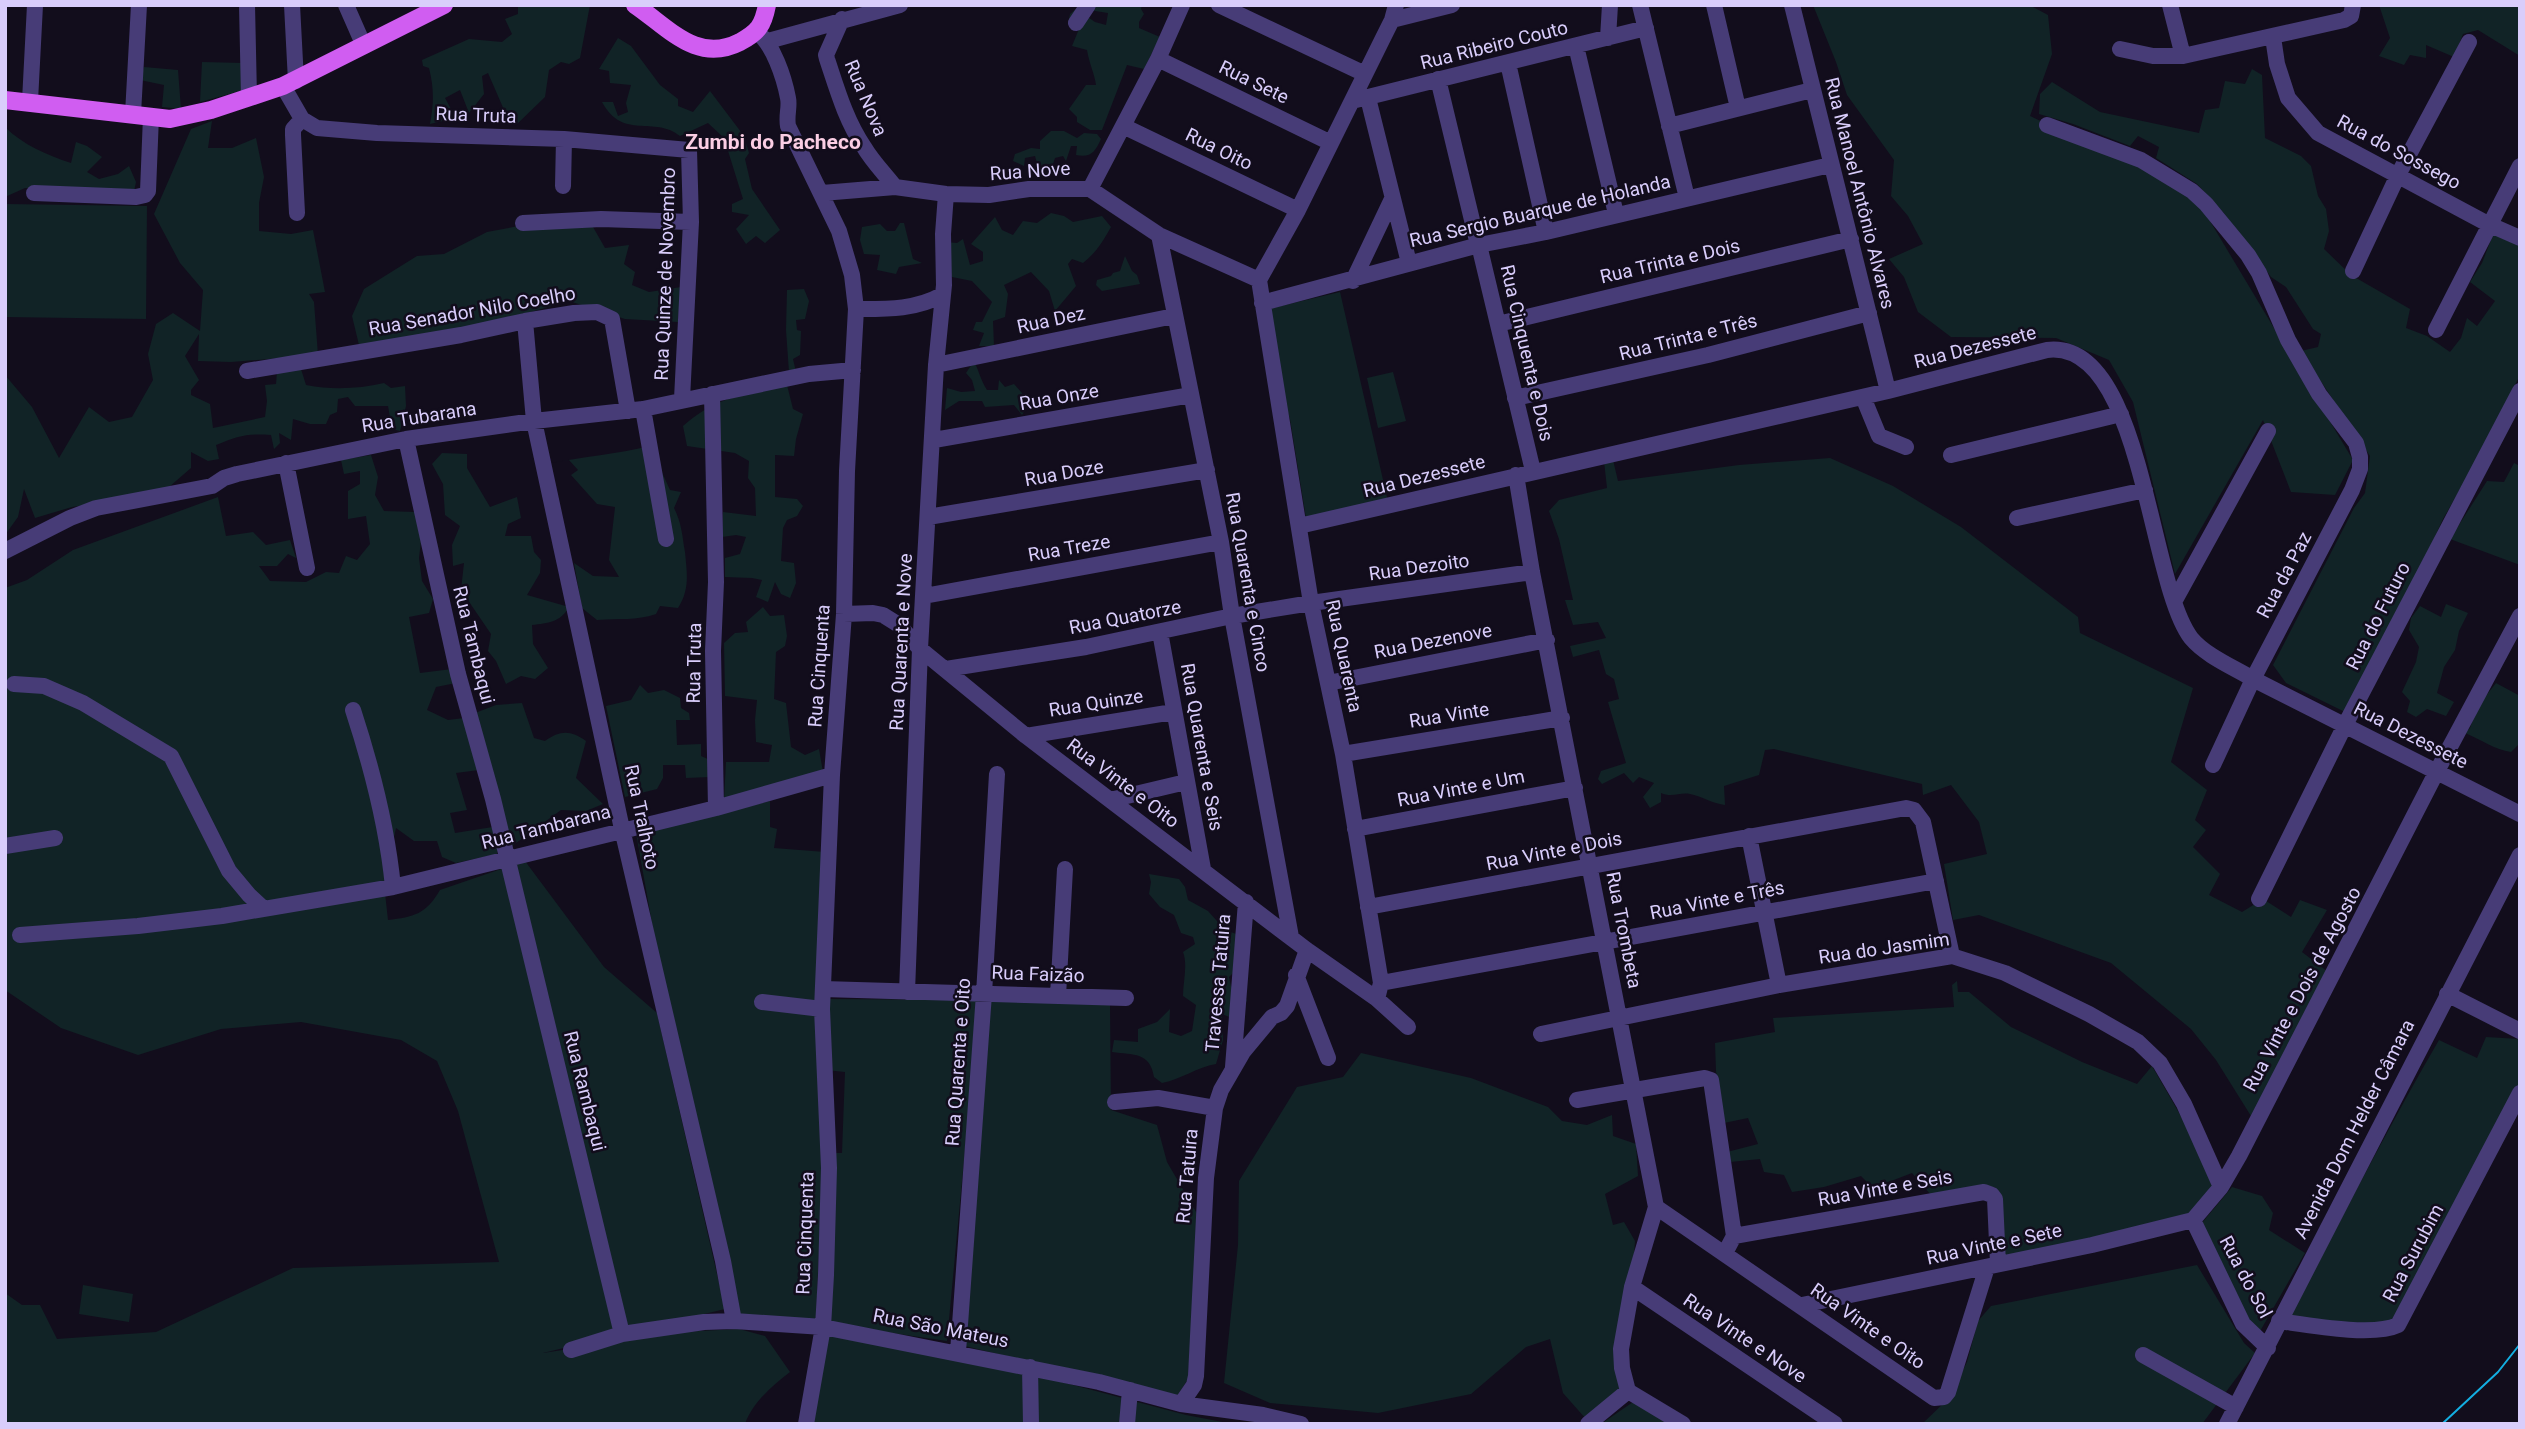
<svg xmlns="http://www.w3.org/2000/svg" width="2525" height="1429" font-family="Roboto,sans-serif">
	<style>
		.green { fill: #112326 }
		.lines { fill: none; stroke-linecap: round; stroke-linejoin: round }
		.minor { stroke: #473c77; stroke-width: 16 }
		.major { stroke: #d05df1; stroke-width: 18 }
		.tram { stroke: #13aee1; stroke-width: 2 }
		.labels { text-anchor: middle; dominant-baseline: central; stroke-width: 5; stroke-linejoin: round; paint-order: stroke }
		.street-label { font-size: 19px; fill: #d9cdfb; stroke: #120d1c }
		.neighbourhood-label { font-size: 21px; font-weight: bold; fill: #fbcee4; stroke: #120d1c }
	</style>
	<rect width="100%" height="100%" fill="#120d1c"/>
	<!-- green -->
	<path class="green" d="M518 5H590L580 58 569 64 561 62 549 70 545 97 516 125 508 119 488 73 482 76 484 94 469 113 460 90 445 98 456 118 430 124C434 103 434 88 429 68L423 66 422 60 469 39 502 42 512 34 505 19 518 14Z
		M1087 5H1142L1141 9 1144 14 1139 22V28L1160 37 1144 69 1127 65 1102 130H1090L1077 122V117L1069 109 1086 85H1096C1095 75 1089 63 1087 50L1072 46 1079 29 1068 23 1070 14 1076 9 1095 22 1106 25 1108 13 1089 10Z
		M1813 5H2029L2048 15 2052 54 2030 116 2192 191 2353 460 2335 495 2291 492 2263 420 2175 574 2133 402 2109 360 2056 338 1951 337 1918 312 1904 277 1889 259 1923 244 1908 216 1891 196 1894 160 1847 95 1836 62Z
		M2379 5H2520V56L2478 30 2463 34 2454 57 2426 45V58L2410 55 2404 65 2379 56 2390 38Z
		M618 38 631 46 660 85 678 99V106L693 112 710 91 744 136 749 153 745 159 752 189 780 230 765 243 756 236 746 244 736 229 749 215 732 212V204L743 199 724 138 708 123 680 136C654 115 623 141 602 102H613L618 116 628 112 626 103 631 85 610 83 609 71 599 69Z
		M202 62 243 63 244 90 200 102Z
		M144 67 178 70 181 109 162 107 164 85 140 80Z
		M2252 69 2262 75 2265 138 2301 156 2311 166 2318 196 2326 209 2329 231 2324 249 2351 275 2410 309 2406 328 2427 336 2450 352 2461 338 2467 318 2477 326 2495 301 2470 282 2482 263 2496 227 2520 240V375L2478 458 2443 519 2406 599 2345 712 2286 683 2273 665 2354 508 2365 493 2370 456 2301 351 2318 347 2321 334 2313 329 2286 287 2271 277 2223 212 2197 184 2156 158 2159 147 2138 136 2130 146 2073 124 2039 114 2040 94 2052 82 2100 112 2199 133 2205 110 2219 108 2225 81 2245 84Z
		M212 121 208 148H232L256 138 264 177 259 203V231L291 234 313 230 325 292 309 294 314 302 318 355 231 362 198 361 199 334 185 356 199 380 191 390V395L210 404 213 428 265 417 267 401 265 385 276 384 277 372 301 369 306 385C332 390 358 389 384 383L391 388 405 386 406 406 400 431 392 429 388 406H355L348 397 338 399 337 412 330 415 326 424H310L293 419 291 440 279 433 280 443 274 449 271 435C247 433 238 436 216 445L219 459 208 461 191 452V468L169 487 125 499 72 507 35 518 24 489 18 517 5 535V375L32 407 59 458 89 407 109 422 132 417 153 380 148 354 156 324 173 313 200 331 203 290 180 263 154 214 191 129Z
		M5 127C23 145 47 155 71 163L76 142 87 146 102 157 87 172 99 179 118 174 129 166 136 182 133 196 25 188 5 197Z
		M1051 131H1064L1077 138 1084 133 1097 134 1101 139C1095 152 1091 158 1076 155L1077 146H1071L1066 161 1063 156 1055 158 1052 167H1038L1035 156 1025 158 1024 166 1013 161 1015 154 1031 148 1040 149V141Z
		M5 204 147 206 146 319 5 317Z
		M1051 213 1064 216 1073 222 1102 216 1111 227C1103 241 1096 253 1083 263L1072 259 1068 264 1076 286 1055 311 1049 291 1031 272 1004 285 1008 294 1005 317 993 321 994 346H979L984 333 973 330 976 322H982L992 302 972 281 952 277 939 258 945 242 957 243 963 239 970 265 983 261V252L971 244 995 217 1002 230 1013 235 1023 221 1037 223Z
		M556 219 593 227 605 248 629 245 624 264 635 272 632 285 649 292 681 287 678 322 625 319 569 301 475 328 359 345 352 316 364 289 417 256 444 254 487 232Z
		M900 223H904L913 259 922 263 899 267 896 274 877 270 880 255 864 254 860 240 862 227 880 224 887 231H895Z
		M1125 256 1132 271 1137 275 1140 284 1102 291 1096 285 1097 280 1111 276 1113 273 1120 271Z
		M804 289 809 301 805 319 796 320 797 330 801 331 800 355 793 359 796 372H789L786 330 787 290Z
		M1340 292 1389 506 1306 518 1290 419 1275 373 1268 309Z
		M974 361C979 371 981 381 987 390H998L999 380 1005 387 1014 384 1022 393 1026 409 1022 415 1014 405 985 407 982 401H959L945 410 947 388 961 392 975 391 972 380 966 373Z
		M1393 372 1406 421 1378 428 1367 378Z
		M787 385 793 409 803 414 796 439 794 456 775 455V497L797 499 803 506 797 516 787 520 783 528 781 561 794 563 796 583 790 598 781 594 775 582 768 602 756 597 762 580 752 578 725 577V558L740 554 746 537 736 535 722 537 723 512 756 516 755 488 748 478 749 461 735 453 687 446 683 426C717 396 745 394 787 385Z
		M650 446 670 490 681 492 674 508C682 524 682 535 685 552 687 574 690 589 678 608L660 606 656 614C636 621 619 618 597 620L582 608 574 563 593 576 619 577 609 560 615 507 597 504 571 475 578 470 569 460 550 463C583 457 617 454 650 446Z
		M442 453 467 454V468L490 507 517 497 521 518 508 524 505 536H531L534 552 541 560 540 573 527 595 569 607C561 622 548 623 532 625L533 644 548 668 535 679 521 676 506 684 496 661 488 651 491 634 461 590 464 563 453 566 452 545 460 526 445 515 443 484 432 464Z
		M371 455 378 477 375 495 384 511 415 512 421 541 419 558 422 581 433 599 429 613 409 617 420 673 452 669 456 683 436 687 427 710 448 720 464 718 479 770 456 773 467 810 450 813 455 833 499 826 497 854 456 863 442 857 437 841H414L396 828 384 884 388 920C414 917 426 914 440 890L525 861 604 967 657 1013 725 1309 543 1353 679 1332 739 1329 765 1336 790 1372C773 1385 752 1403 745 1424H5V1293L22 1305H40L57 1339 156 1332 293 1268 499 1262 458 1111 437 1061 401 1040 301 1022 221 1029 138 1055 61 1028 5 990V588L27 580 73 550 218 497 226 536 253 532 266 545 290 540 296 558 288 554 277 566H259L270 581 306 582 326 572 339 573 346 556 357 560 370 544 366 516 348 519V491L360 484V471L344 474 341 460Z
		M1830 458 1893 486 1961 527 2078 617 2080 633 2193 688 2171 762 2207 790 2195 820 2206 830 2193 847 2220 874 2209 895 2242 912 2263 899 2291 917 2300 900 2327 910 2302 952 2328 972 2251 1116 2216 1060 2191 1029 2111 963 1979 915 1953 920 1944 864 1987 854 1979 822 1951 785 1923 795 1922 784 1774 749 1765 750 1759 775 1724 786 1725 805C1711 803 1701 796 1690 794 1680 792 1672 798 1661 793V802L1650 808 1643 797 1654 783 1639 777 1633 783 1624 773 1602 784 1598 779 1601 771 1626 763 1608 702 1619 699 1614 679 1606 674 1599 650 1573 657 1570 646 1606 638 1598 622 1573 625 1565 600H1573L1559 539 1549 511 1559 500 1607 488 1604 461 1613 460 1618 481 1739 465Z
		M2514 463 2520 466V565L2450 539 2487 481 2504 482Z
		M2446 604 2468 613 2459 631 2455 650 2444 667 2437 693 2454 702 2446 716 2427 709 2416 717 2407 712 2410 701 2402 692 2416 662 2419 647 2409 630 2411 618 2420 606 2441 617Z
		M763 607 770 616 784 615 787 636 785 646 776 652 774 699 786 703 791 747 805 755 819 749 823 772 724 799 726 762H769L772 745 756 742 755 720 757 700 725 696 724 643 735 633 748 632 746 622Z
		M2496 683 2520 696V743L2511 752C2495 750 2480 739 2465 733L2470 728 2477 707Z
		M640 685 648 693 664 690 680 698 681 708 689 713 690 720H676L677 745 701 744V756L710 760V777L686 778 685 765H663V778L657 789 625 797 606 706 631 700Z
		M522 703 534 738 545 741C560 730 571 730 586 741L576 778 603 804 586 811 561 810 512 846 475 713 496 705Z
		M770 801V827L777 829 774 848 825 852 822 1178 816 1319 736 1318 670 1025 636 833Z
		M1149 874 1179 879 1185 887 1188 900 1208 911 1225 930 1242 936 1241 965 1229 977 1231 986 1247 1000 1239 1021 1222 1014 1223 1040 1216 1064C1197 1067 1182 1079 1162 1083L1154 1077C1150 1052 1134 1055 1112 1052L1114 1040 1138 1042V1029L1157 1022 1170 1009 1169 1032 1181 1036 1192 1031 1196 1005 1183 996C1183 982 1188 965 1183 952L1195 944 1193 937 1181 933 1174 915 1160 907 1149 894 1151 882Z
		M1957 981 1958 992H1969L2011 1027 2082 1062 2137 1084 2152 1066 2197 1144 2213 1186 2191 1214 2000 1260 1995 1187H1985L1931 1195 1912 1173 1873 1188 1861 1176 1824 1187 1792 1192 1784 1175 1764 1172 1760 1159 1730 1162 1727 1152 1758 1144 1748 1118 1724 1123 1716 1071 1715 1043 1775 1032 1773 1018 1954 1007 1952 985Z
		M828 999 979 1000 947 1341 830 1324 829 1153H842L845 1072 826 1070Z
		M991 1001 1110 1004 1111 1110 1157 1125 1167 1162 1199 1217 1188 1379 1176 1398 965 1346Z
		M2486 1037 2520 1039V1090L2393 1322 2369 1329 2288 1319C2338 1226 2386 1131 2439 1040L2477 1058Z
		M1361 1053 1471 1078 1548 1107 1562 1121 1587 1125 1612 1115 1613 1136 1636 1144 1638 1176 1605 1194 1613 1225 1624 1222 1635 1241 1625 1391 1586 1419 1563 1393 1550 1339 1526 1347 1471 1394 1378 1413 1270 1403 1224 1383 1238 1245 1239 1181 1297 1087 1343 1077Z
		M2232 1187 2262 1196 2273 1213 2269 1230 2305 1253 2259 1333 2245 1315 2201 1224Z
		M2197 1265 2244 1343 2255 1353 2202 1424H1922L1949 1398 1967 1362 1978 1321 1991 1306Z
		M83 1285 133 1294 129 1322 79 1314Z
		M823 1327 927 1346 1186 1415 1233 1424H806Z
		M1636 1400 1669 1424H1601Z"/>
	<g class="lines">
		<!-- minor -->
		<path class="minor" d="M247 5 249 97
			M292 5 296 81
			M346 5 364 46
			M1219 5 1365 74
			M1640 5 1687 198
			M1714 5 1738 108
			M1792 5 1888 391
			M2170 5 2183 56
			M842 19 826 55 827 59C837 89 846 121 864 147 872 161 885 174 895 187
			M1392 20 1452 5
			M1076 23 1088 5
			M757 32C773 44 784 77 788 98 790 107 786 115 788 126L839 231 852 275 856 309 847 471 844 614 832 775 822 1009 829 1168 826 1275 823 1327 806 1424
			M2273 37 2277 64 2288 98 2318 133 2488 224 2520 238
			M1608 38 1610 5
			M768 41 900 5
			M1576 46 1616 214
			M2120 49 2153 56H2183L2344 20 2351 16 2353 5
			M1158 59 1331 143
			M1508 63 1546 232
			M1438 79 1478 245
			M283 86 302 119 317 128 377 133 564 139 689 150 691 222 682 399
			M1368 98 1409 263
			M30 101 35 5
			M1352 101 1646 28
			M133 114 139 5
			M2047 125 2141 160 2192 191 2206 204 2248 255 2259 273 2288 340 2319 394 2356 443 2360 457V469L2352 490 2253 679 2213 765
			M1123 126 1298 210
			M1669 126 1812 90
			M563 186 564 139
			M1090 189 1158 59 1182 5
			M34 193 136 197 145 195 148 191 151 116
			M822 193 895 187 946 194 989 195 1029 189H1090L1159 235 1259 280
			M297 213 293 135V129L302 119
			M523 223 601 219 691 222
			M1159 235 1221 542 1232 616 1291 937
			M1479 245 1533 471
			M2353 271 2398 175 2469 42
			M1259 280 1311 603 1343 754 1381 983 1377 999
			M1259 280 1298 210 1383 38 1392 20 1396 5
			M1353 281 1392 199
			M1262 303 1479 245 1546 232 1830 165
			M856 309C886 309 915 310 942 295
			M525 321 534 421 622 829 723 1261 734 1321
			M1498 324 1851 239
			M2436 330 2520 166
			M936 365 1174 316
			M247 371 461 335 525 321 574 313 597 312 612 319 628 411
			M712 394 716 582 713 651 716 808
			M1863 397 1879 436 1906 447
			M1515 398 1708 355 1869 313
			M643 409 666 539
			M406 439 458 674 493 799 622 1334
			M934 440 1191 395
			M1951 455 2121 414
			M286 463 307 568
			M1516 475 1532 572 1656 1207 1632 1287 1621 1349 1622 1368 1628 1391
			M928 517 1207 470
			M2017 518 2145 490
			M1299 526 1888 391 2047 350C2143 338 2148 582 2191 638 2206 656 2233 667 2253 679L2520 814
			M5 551 70 518 96 508 212 486 224 478 237 474 406 439 534 421 643 409 809 374 853 370
			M924 596 1221 542
			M2174 602 2268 431
			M844 614 873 613 883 615 899 625 920 649 1026 736 1307 950 1377 999 1408 1027
			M1160 632 1203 869
			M946 669 1086 647 1232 616 1311 603 1532 572
			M1328 683 1547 640
			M14 684 44 686 83 703 171 756 229 871 249 895 263 908
			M353 710C372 768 387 825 393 887
			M1026 736 1173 712
			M1343 754 1562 718
			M1110 800 1186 782
			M1355 829 1575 788
			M1749 836 1779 985
			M5 846 55 838
			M2259 899 2345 725 2520 391
			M1368 907 1906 808 1914 810 1923 822 1952 956
			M20 935 138 926 222 916 393 887 716 808 832 775
			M1296 975 1328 1058
			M1381 983 1936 881
			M823 989 1126 998
			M907 992 920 649 936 365 944 285 943 234 946 194
			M2447 994 2520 1031
			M1058 996 1065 869
			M762 1002 822 1009
			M1541 1034 1779 985 1952 956 2005 973 2089 1014 2138 1042 2160 1063 2184 1104 2221 1187
			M1233 1067 1246 902
			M1577 1100 1705 1078 1711 1080 1734 1236
			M1115 1102 1158 1098 1215 1108
			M1656 1207 1934 1398 1944 1397 1948 1392 1987 1267
			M2193 1220 2221 1187 2239 1156 2437 771 2520 616
			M2193 1220 2243 1324 2268 1348
			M1725 1253 1734 1236 1984 1192 1992 1195 1995 1199 1998 1264
			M1632 1287 1835 1424
			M1802 1305 2092 1245 2193 1220
			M2279 1321C2308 1325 2373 1337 2398 1325L2520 1093
			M571 1350 622 1334 704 1322 734 1321 823 1327 1099 1382 1181 1404 1263 1415 1301 1424
			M958 1352 984 994 997 774
			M2143 1355 2236 1407
			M1030 1367 1031 1424
			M1628 1391 1683 1424
			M1181 1404 1194 1385 1196 1376 1206 1178 1215 1108 1221 1090 1243 1052 1272 1017 1281 1013 1287 1006 1307 950
			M1127 1424 1130 1390
			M1588 1424 1628 1391
			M2227 1424 2520 855"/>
		<!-- major -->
		<path class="major" d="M635 5C669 28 697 64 740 42 758 32 763 26 767 5
			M5 100 170 119 211 110 283 86 444 5"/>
		<!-- tram -->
		<path class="tram" d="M2442 1424 2498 1372 2520 1344"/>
	</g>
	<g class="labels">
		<!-- street labels -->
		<g class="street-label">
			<text transform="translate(1494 45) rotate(-14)">Rua Ribeiro Couto</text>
			<text transform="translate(1254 82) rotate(26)">Rua Sete</text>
			<text transform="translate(866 98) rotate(67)">Rua Nova</text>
			<text transform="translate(476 115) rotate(2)">Rua Truta</text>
			<text transform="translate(1219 149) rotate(26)">Rua Oito</text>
			<text transform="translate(2399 152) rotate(28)">Rua do Sossego</text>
			<text transform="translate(1030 171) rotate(-4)">Rua Nove</text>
			<text transform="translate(1860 193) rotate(76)">Rua Manoel Antônio Alvares</text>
			<text transform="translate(1540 211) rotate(-13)">Rua Sergio Buarque de Holanda</text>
			<text transform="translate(1670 261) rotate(-13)">Rua Trinta e Dois</text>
			<text transform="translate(665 274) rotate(-88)">Rua Quinze de Novembro</text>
			<text transform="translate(472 311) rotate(-10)">Rua Senador Nilo Coelho</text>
			<text transform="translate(1051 320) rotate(-12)">Rua Dez</text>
			<text transform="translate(1688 337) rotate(-14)">Rua Trinta e Três</text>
			<text transform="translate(1975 347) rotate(-14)">Rua Dezessete</text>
			<text transform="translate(1527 353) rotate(77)">Rua Cinquenta e Dois</text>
			<text transform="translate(1059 397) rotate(-10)">Rua Onze</text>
			<text transform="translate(419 417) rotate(-9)">Rua Tubarana</text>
			<text transform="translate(1064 473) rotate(-10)">Rua Doze</text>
			<text transform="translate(1424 476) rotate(-14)">Rua Dezessete</text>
			<text transform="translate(1069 548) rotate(-10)">Rua Treze</text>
			<text transform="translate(1419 567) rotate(-8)">Rua Dezoito</text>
			<text transform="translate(2284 575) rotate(-62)">Rua da Paz</text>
			<text transform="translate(1248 582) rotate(80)">Rua Quarenta e Cinco</text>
			<text transform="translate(2378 616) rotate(-63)">Rua do Futuro</text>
			<text transform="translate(1125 617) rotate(-11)">Rua Quatorze</text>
			<text transform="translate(1433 641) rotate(-11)">Rua Dezenove</text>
			<text transform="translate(901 642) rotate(-87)">Rua Quarenta e Nove</text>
			<text transform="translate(474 645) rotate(76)">Rua Tambaqui</text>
			<text transform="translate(1344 656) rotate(78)">Rua Quarenta</text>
			<text transform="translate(694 663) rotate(-89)">Rua Truta</text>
			<text transform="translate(819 666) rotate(-86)">Rua Cinquenta</text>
			<text transform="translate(1096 703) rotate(-9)">Rua Quinze</text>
			<text transform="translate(1449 715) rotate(-9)">Rua Vinte</text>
			<text transform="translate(2411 735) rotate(27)">Rua Dezessete</text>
			<text transform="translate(1202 747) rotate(80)">Rua Quarenta e Seis</text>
			<text transform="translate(1123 783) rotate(37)">Rua Vinte e Oito</text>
			<text transform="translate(1461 788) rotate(-11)">Rua Vinte e Um</text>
			<text transform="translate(642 817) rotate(78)">Rua Tralhoto</text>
			<text transform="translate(546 827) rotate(-14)">Rua Tambarana</text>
			<text transform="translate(1554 851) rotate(-11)">Rua Vinte e Dois</text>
			<text transform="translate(1717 900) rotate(-11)">Rua Vinte e Três</text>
			<text transform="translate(1624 930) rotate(79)">Rua Trombeta</text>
			<text transform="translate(1884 948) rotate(-8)">Rua do Jasmim</text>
			<text transform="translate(1038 974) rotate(2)">Rua Faizão</text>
			<text transform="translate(1218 983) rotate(-85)">Travessa Tatuira</text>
			<text transform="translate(2302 989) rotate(-62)">Rua Vinte e Dois de Agosto</text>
			<text transform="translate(958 1062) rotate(-86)">Rua Quarenta e Oito</text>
			<text transform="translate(585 1091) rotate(76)">Rua Rambaqui</text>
			<text transform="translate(2354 1129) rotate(-63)">Avenida Dom Helder Câmara</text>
			<text transform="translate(1187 1176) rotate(-85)">Rua Tatuira</text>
			<text transform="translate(1885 1188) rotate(-10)">Rua Vinte e Seis</text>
			<text transform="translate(805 1233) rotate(-88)">Rua Cinquenta</text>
			<text transform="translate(1994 1244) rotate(-12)">Rua Vinte e Sete</text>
			<text transform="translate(2413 1253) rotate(-62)">Rua Surubim</text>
			<text transform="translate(2246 1277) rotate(62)">Rua do Sol</text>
			<text transform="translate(1868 1326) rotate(35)">Rua Vinte e Oito</text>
			<text transform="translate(941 1328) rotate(11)">Rua São Mateus</text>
			<text transform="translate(1745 1338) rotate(34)">Rua Vinte e Nove</text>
		</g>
		<!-- neighbourhood labels -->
		<g class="neighbourhood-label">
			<text x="773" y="142">Zumbi do Pacheco</text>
		</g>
	</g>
	<!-- border -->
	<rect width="2525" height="1429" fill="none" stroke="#d9cdfb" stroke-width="14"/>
</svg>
